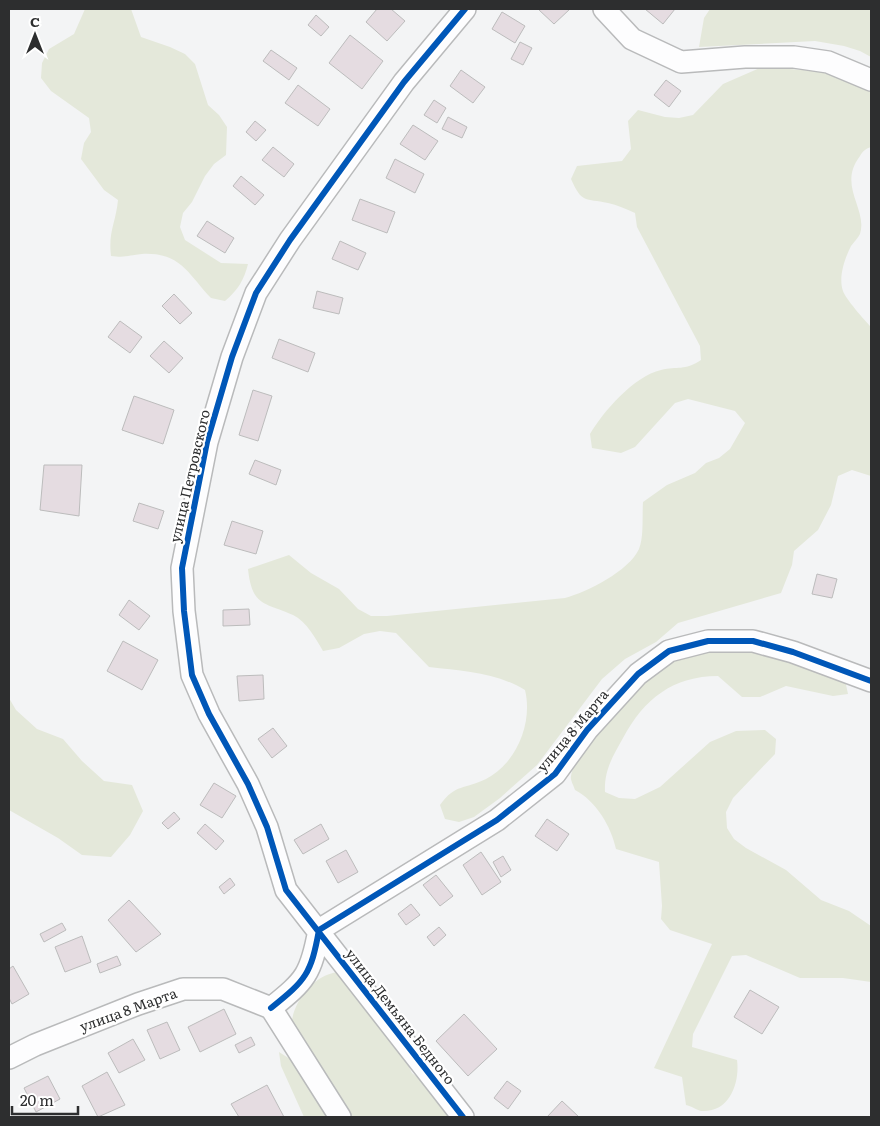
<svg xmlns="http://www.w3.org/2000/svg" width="880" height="1126" font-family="Literata,serif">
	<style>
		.green { fill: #e4e8da }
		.building { fill: #e5dce1; stroke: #bcbcbc }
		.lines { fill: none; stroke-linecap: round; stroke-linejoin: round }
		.minor-casing { stroke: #b9babb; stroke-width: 24 }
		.minor { stroke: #fdfdfe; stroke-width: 21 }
		.cycleway-casing { stroke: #fff; stroke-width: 9 }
		.cycleway { stroke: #0057b8; stroke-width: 6 }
		.labels { text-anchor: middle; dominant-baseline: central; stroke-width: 4.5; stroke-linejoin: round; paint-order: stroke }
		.street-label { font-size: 14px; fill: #2d2e2f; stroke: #fff }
	</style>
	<rect width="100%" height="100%" fill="#f3f4f5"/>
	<!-- green -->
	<path class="green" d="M85 9H131L141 37 170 47 185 54 195 64 208 105 219 115 227 127 226 155 214 164 205 176 192 202 183 213 180 227 185 240 221 263 248 264C244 280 238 290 225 301L211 298C188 274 181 252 142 254 129 255 127 258 111 256 108 232 116 222 118 200L104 190 81 159 84 143 91 132 89 118 51 91 41 78 42 63 49 49 74 34Z
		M710 9H871V57L860 51 844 46 815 41 699 47 704 18Z
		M762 67 845 73 871 85V147C865 149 863 151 860 156 837 186 868 209 860 234 858 238 854 242 851 246 845 258 838 277 843 291 845 298 865 321 871 327V476L852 470 838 476 831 505 818 530 794 551 792 565 781 593 678 623 656 642 625 659 602 679 537 765 500 798 474 817 459 822 445 819 440 805C456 783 464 790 486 779 517 763 533 722 525 690 495 672 463 671 429 667L396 633 380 631 364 634 339 648 323 651C316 639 306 621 293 615 265 602 252 607 248 569L289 555 311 573 339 589 358 609 371 616H387L565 598C587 592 629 571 639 549 644 537 642 516 643 502L667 485 695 473 706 463 719 458 730 449 745 423 735 411 688 399 675 403 635 447 621 453 592 448 590 434C603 412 634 376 661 370 678 366 684 371 701 360L700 346 637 227 635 213C626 209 617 205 608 203 585 198 582 204 571 179L577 166 622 161 631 149 628 121 638 110 665 117 679 118 693 115 723 84Z
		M735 649 765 654 845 680 848 694 833 696 786 686 760 697H742L718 676C673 676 644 699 623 738 613 756 604 770 605 792L619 798 635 799 660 787 710 742 736 731 765 730 776 739 775 754 733 798 726 812 727 828 734 839 746 848 786 870 821 900 849 911 871 926V982L843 978H800L746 955 732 956 693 1034 692 1047 737 1060C740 1082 730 1113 701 1111 697 1110 691 1106 686 1105L682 1077 654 1068 712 944 670 930 661 919 662 906 659 862 616 849C611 826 596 801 575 790 574 786 570 780 571 776 573 753 643 672 663 662 684 652 713 652 735 649Z
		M9 698 16 710 37 729 63 739 82 761 104 781 132 785 143 811 130 835 111 857 82 855 58 838 9 810Z
		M337 972 405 1059 412 1073 434 1091 456 1117H352L292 1020C296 998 314 976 337 972Z
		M279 1052 290 1059 330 1117H304L281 1066Z"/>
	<!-- building -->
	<path class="building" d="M377 9H391L405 21 387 41 366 22Z
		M538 9H570L554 24Z
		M645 9H675L663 24Z
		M502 12 525 26 515 43 492 29Z
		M316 15 329 27 321 36 308 25Z
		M350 35 383 61 362 89 329 63Z
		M520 42 532 48 523 65 511 59Z
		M271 50 297 68 289 80 263 61Z
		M461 70 485 87 473 103 450 86Z
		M666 80 681 91 669 107 654 95Z
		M298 85 330 109 318 126 285 103Z
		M434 100 446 108 437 123 424 115Z
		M448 117 467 127 462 138 442 129Z
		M255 121 266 130 256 141 246 132Z
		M413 125 438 141 425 160 400 144Z
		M273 147 294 164 284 177 262 160Z
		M395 159 424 174 415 193 386 178Z
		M241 176 264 195 255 205 233 186Z
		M360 199 395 212 387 233 352 220Z
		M207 221 234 238 225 253 197 236Z
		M340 241 366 253 358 270 332 259Z
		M317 291 343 298 339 314 313 308Z
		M174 294 192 313 180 324 162 306Z
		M120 321 142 337 130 353 108 337Z
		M279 339 315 353 308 372 272 358Z
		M164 341 183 358 169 373 150 356Z
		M253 390 272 396 258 441 239 435Z
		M134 396 174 410 163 444 122 430Z
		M255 460 281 470 276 485 249 474Z
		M44 465H82L79 516 40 510Z
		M139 503 164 511 158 529 133 521Z
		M232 521 263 531 256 554 224 545Z
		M817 574 837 579 832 598 812 594Z
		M129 600 150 616 139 630 119 615Z
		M249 609 250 625 223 626V610Z
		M123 641 158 660 142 690 107 671Z
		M263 675 264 699 239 701 237 676Z
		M273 728 287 746 272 758 258 739Z
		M214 783 236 796 222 818 200 805Z
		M174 812 180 819 168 829 162 823Z
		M547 819 569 834 557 851 535 836Z
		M205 824 224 841 216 850 197 833Z
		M321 824 329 839 303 854 294 840Z
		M346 850 358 872 338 883 326 861Z
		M481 852 501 882 482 895 463 865Z
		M503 856 511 870 501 877 493 862Z
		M436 875 453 896 440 906 423 885Z
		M230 878 235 885 224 894 219 887Z
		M129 900 161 934 136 952 108 920Z
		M411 904 420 915 406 925 398 914Z
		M62 923 66 930 44 942 40 934Z
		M439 927 446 935 434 946 427 937Z
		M82 936 91 962 65 972 55 947Z
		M117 956 121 965 100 973 97 964Z
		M13 966 29 994 12 1004 9 998V969Z
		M750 990 779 1007 762 1034 734 1017Z
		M224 1009 236 1034 200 1052 188 1027Z
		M464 1014 497 1049 468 1076 436 1041Z
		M167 1022 180 1050 160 1059 147 1030Z
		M251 1037 255 1045 239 1053 235 1045Z
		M133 1039 145 1060 119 1073 108 1053Z
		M107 1072 125 1105 98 1117 82 1086Z
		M48 1076 60 1099 36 1112 24 1088Z
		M507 1081 521 1091 508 1109 494 1098Z
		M267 1085 284 1117H239L231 1104Z
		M562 1101 579 1117H547Z"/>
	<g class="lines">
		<defs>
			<path id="minor" d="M604 9 632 39 681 62 745 57H794L828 62 871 80
				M271 1008C306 980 311 974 319 930L497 820 555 774 587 730 638 674 669 651 708 641H753L793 652 871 681
				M271 1008 340 1117
				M9 1058 35 1045 138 1004 183 989H223L271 1008
				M463 1117 286 890 267 827 248 784 209 714 192 675 184 611 182 568 207 442 232 357 256 293 290 240 404 82 465 9"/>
		</defs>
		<!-- minor casing -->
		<use href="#minor" class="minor-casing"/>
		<!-- minor -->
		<use href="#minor" class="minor"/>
		<defs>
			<path id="cycleway" d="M271 1008C306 980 311 974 319 930L497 820 555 774 587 730 638 674 669 651 708 641H753L793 652 871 681
				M463 1117 286 890 267 827 248 784 209 714 192 675 184 611 182 568 207 442 232 357 256 293 290 240 404 82 465 9"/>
		</defs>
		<!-- cycleway casing -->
		<use href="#cycleway" class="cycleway-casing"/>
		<!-- cycleway -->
		<use href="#cycleway" class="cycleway"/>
	</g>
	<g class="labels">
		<!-- street labels -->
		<g class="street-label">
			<text transform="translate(189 476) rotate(-77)">улица Петровского</text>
			<text transform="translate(572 730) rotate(-50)">улица 8 Марта</text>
			<text transform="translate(128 1009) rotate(-20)">улица 8 Марта</text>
			<text transform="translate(401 1016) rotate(52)">улица Демьяна Бедного</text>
		</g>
	</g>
	<!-- border -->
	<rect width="880" height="1126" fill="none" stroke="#2d2e2f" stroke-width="20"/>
	<!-- north arrow -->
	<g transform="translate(35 35)" stroke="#ffffff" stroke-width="4" paint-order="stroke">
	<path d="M0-4L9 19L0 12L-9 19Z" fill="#2d2e2f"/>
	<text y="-8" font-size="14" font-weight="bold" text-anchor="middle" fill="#2d2e2f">С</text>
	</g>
	<!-- scale -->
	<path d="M12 1106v8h66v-8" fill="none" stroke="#2d2e2f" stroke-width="2.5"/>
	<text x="20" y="1106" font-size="15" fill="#2d2e2f" stroke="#ffffff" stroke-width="4" paint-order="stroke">20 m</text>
</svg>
